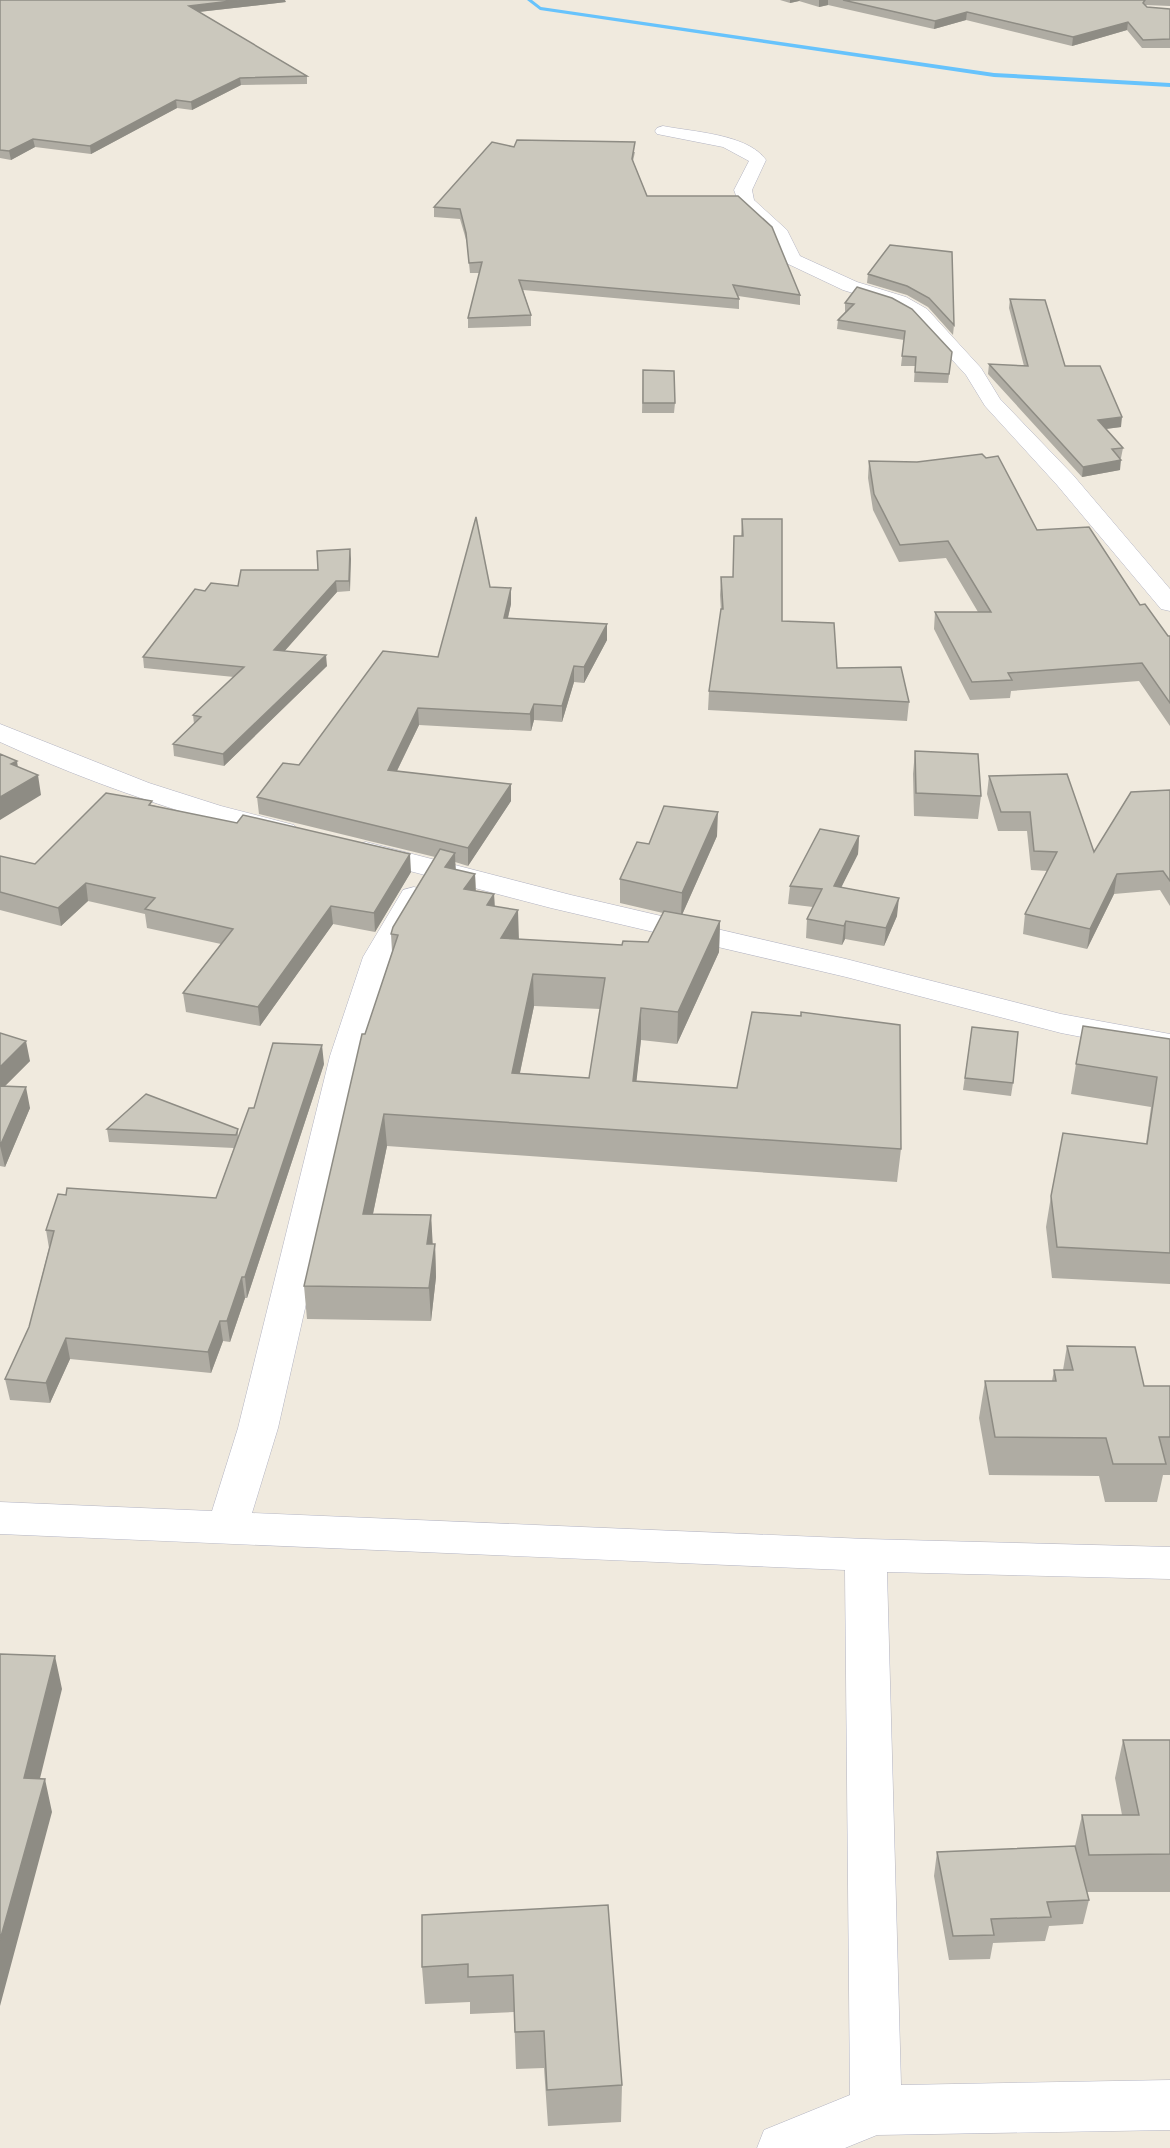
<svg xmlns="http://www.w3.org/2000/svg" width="1170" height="2148" font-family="Lato,sans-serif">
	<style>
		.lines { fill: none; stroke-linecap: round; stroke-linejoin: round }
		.stream { fill: #67c3fc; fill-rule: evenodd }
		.minor-casing { stroke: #b2b3c2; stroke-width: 1 }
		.minor { fill: #fff; fill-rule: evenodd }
		.wall { fill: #afaca3; fill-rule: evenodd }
		.shaded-wall { fill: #8e8c84 }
		.building { fill: #cbc8bd; stroke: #8e8c84; stroke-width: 1.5; fill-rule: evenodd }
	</style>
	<rect width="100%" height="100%" fill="#f0eade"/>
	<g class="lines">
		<!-- stream -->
		<path class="stream" d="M527 0H532L541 7 994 73 1170 83V87L994 77 540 10Z"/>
		<defs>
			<path id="minor" d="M663 126C693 132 748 134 766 160L752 190 754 200 787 230 800 256 857 282 906 297 927 309 981 368 1000 399 1073 475 1170 589V611L1161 609 1057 485 985 406 966 375 913 317 892 305 843 290 786 263 773 236 740 206 734 190 749 161 723 147 657 134 655 131 657 128Z
				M0 724 149 783 221 806 294 825 298 831 294 837 284 840C186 816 92 784 0 742Z
				M366 842 571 895 846 959 1061 1014 1170 1034V1054L1061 1033 846 977 551 908 356 857 352 851 356 845Z
				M414 887 425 890 429 896 393 957 362 1056 278 1428 252 1513 866 1539 1170 1547V1579L887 1572 901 2085 1170 2080V2130L877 2135 845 2148H757L764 2130 850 2095 845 1570 0 1534V1502L212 1511 238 1428 330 1056 363 957 403 890Z"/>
		</defs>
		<!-- minor casing -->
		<use href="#minor" class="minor-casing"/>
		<!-- minor -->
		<use href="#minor" class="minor"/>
	</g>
	<!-- wall -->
	<path class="wall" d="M0 0 286 2 199 12 307 76V84L241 85 192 110 177 108 91 154 35 147 11 160 0 158Z
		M780 0H1170V6L1145 5 1147 7 1170 9V48H1142L1127 30 1072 46 966 20 934 29 828 5 819 7 799 1 790 3Z
		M514 147 635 152 633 161 647 196 800 295V305L738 296 739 299V309L523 290 531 315V326L468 328V318L480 273H470L467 243 460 219 434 217V207Z
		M890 245 954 325 953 335 928 307 907 295 867 283 868 274Z
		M857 287 952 352 948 383 914 382 915 366H901L904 340 837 329 838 320 845 312V303Z
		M1010 299 1065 366 1121 427 1106 429 1123 448 1121 458H1120V470L1082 477 988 374 989 364 1024 366 1009 308Z
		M643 370 675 403 674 413H642Z
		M869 461 1037 530 1140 605 1168 636H1170V726L1139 681 1011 691 1010 698 970 700 934 629 935 612H978L946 558 899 562 873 510 868 478Z
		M742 519 782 621 837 668 909 702 907 721 708 710 709 691 721 611 720 595 721 577H733L741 536Z
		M350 549V591L337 592 284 651 327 666 224 766 174 756 173 744 194 724 193 715 234 677 144 668 143 657 205 591 238 586 318 570Z
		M511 588V604L508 618 607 640 584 683 574 682 562 722 534 720 531 731 419 725 397 771 511 784V801L468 866 455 862 456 870 475 874 476 891 494 894 495 906 519 939 622 945 648 942 663 913 620 903V879L649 844 717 836 682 915 720 921 719 952 677 1044 641 1040 636 1081 901 1149 897 1182 387 1146 373 1214 431 1215 432 1244H435L436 1277 431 1321 307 1319 304 1286 365 1034 392 952 391 934 435 857 259 814 257 797 299 765 438 657ZM534 1006 600 1009 589 1078 520 1073Z
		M915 751 981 796 978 819 914 816 913 774Z
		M989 776 1094 852 1170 790V906L1160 890 1114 894 1087 949 1023 934 1025 914 1048 871 1031 870 1027 831H998L987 794Z
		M152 805 411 872 375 932 333 924 260 1026 186 1012 183 993 221 944 147 928 145 914 88 901 61 926 0 910V856L35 864Z
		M859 836 858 854 841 887 897 916 884 946 845 939 842 945 806 938 807 919 813 907 788 904 790 886Z
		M972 1027 1013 1083 1011 1096 963 1090Z
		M0 1033 30 1061 5 1086 30 1108 5 1167 0 1166Z
		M1170 1039V1284L1052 1278 1046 1227 1051 1196 1146 1144 1151 1107 1071 1094 1076 1064Z
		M324 1064 247 1298H245L230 1342 223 1341 211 1373 70 1359 50 1403 10 1400 5 1379 29 1327 49 1248 46 1230 216 1198 234 1148 109 1142 107 1129H238V1137L254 1108Z
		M1067 1346 1144 1386H1170V1475H1163L1157 1502H1105L1099 1476 989 1475 979 1418 985 1381H1052L1054 1370H1063Z
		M1123 1740H1170V1892H1087L1089 1900 1083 1924 1049 1926 1045 1941 993 1943 990 1959 949 1960 934 1876 937 1852 1075 1846 1082 1815H1122L1115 1778Z
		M608 1905 622 2085 621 2122 548 2126 544 2068 516 2069 514 2012 470 2014V2002L425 2004 422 1967Z"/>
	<!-- shaded-wall -->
	<path class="shaded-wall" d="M239 0H285L286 2 189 13V6Z
		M790 0H800L799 1 790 3Z
		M819 0H828V5L819 7Z
		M967 12 966 20 934 29 935 21Z
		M1128 22 1127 30 1072 46 1073 37Z
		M240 78 241 85 192 110 191 102Z
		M176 100 177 108 91 154 90 146Z
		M33 139 35 147 11 160 9 151Z
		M1122 417 1121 427 1097 430 1098 420Z
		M1121 460 1120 470 1082 477 1083 467Z
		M350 549 351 559 350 591 349 581Z
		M336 581 337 592 275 662 274 650Z
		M511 588V604L504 634V618Z
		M607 624V640L584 683V667Z
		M326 655 327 666 224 766 223 754Z
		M574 666V682L562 722V706Z
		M534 704V720L531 731 530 714Z
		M418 708 419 725 389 787 388 770Z
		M17 761 20 781 11 764Z
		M38 775 41 795 0 820V797Z
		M511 784V801L468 866V848Z
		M718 812 717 836 681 917 682 893Z
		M859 836 858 854 833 904 834 886Z
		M455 853 456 884 445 867Z
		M410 854 411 872 375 932 374 913Z
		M475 874 476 905 464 889Z
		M1117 874 1114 894 1087 949 1090 929Z
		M86 883 88 901 61 926 58 908Z
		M494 894 495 924 487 905Z
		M899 898 897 916 884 946 886 928Z
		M331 906 333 924 260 1026 258 1007Z
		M518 910 519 941 501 938Z
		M720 921 719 952 677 1044 678 1012Z
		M846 921 845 939 842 945 844 926Z
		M533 974 534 1006 513 1105 512 1073Z
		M641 1008V1040L633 1113V1081Z
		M26 1041 30 1061 0 1091V1067Z
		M322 1045 324 1064 247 1298 245 1277Z
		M26 1087 30 1108 5 1167 0 1146Z
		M384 1114 387 1146 366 1247 363 1214Z
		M431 1215 433 1248 427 1244Z
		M435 1244 436 1277 431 1321 429 1288Z
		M242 1277 245 1298 230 1342 227 1321Z
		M220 1321 223 1341 211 1373 208 1352Z
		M66 1338 70 1359 50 1403 46 1383Z
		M55 1656 62 1689 32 1811 24 1778Z
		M45 1779 52 1812 0 2006V1940Z"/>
	<!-- building -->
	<path class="building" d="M0 0H239L189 6 307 76 240 78 191 102 176 100 90 146 33 139 9 151 0 150Z
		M843 0H1145L1143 3 1147 7 1170 9V39L1143 40 1128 22 1073 37 967 12 935 21Z
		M517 140 635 142 632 159 647 196H738L772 227 800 295 733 285 739 299 519 280 531 315 468 318 482 262 469 263 466 233 460 209 434 207 492 142 514 147Z
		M890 245 952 252 954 325 929 298 907 286 868 274Z
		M857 287 892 298 912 309 952 352 949 374 915 372 916 357 902 356 905 331 838 320 854 304 845 303Z
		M1010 299 1045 300 1065 366H1100L1122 417 1098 420 1123 448 1112 449 1121 460 1083 467 989 364 1028 366Z
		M643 370 674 371 675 403H643Z
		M982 454 986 458 998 456 1037 530 1089 527 1140 605 1145 604 1168 636H1170V703L1142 663 1008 673 1012 680 972 682 935 612H991L948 541 900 545 874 494 869 461 917 462Z
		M476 517 490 587 511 588 504 618 607 624 584 667 574 666 562 706 534 704 530 714 418 708 388 770 511 784 468 848 257 797 283 763 299 765 383 651 438 657Z
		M742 519H782V621L834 623 837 668 901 667 909 702 709 691 721 609H723L721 577H733L734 536H743Z
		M350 549 349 581H336L274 650 326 655 223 754 173 744 201 717 193 715 244 667 143 657 195 589 205 591 211 583 238 586 241 570H318L317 551Z
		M915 751 978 754 981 796 916 793Z
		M0 754 17 761 11 764 38 775 0 797Z
		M1067 774 1094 852 1131 792 1170 790V881L1163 871 1117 874 1090 929 1025 914 1057 852 1034 851 1030 812H1001L989 776Z
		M106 793 152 801 149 805 237 823 243 815 410 854 374 913 331 906 258 1007 183 993 233 929 145 909 155 898 86 883 58 908 0 892V856L35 864Z
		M664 806 718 812 682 893 620 879 637 842 649 844Z
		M820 829 859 836 834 886 899 898 886 928 846 921 844 926 807 919 822 889 790 886Z
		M440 849 455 853 445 867 475 874 464 889 494 894 487 905 518 910 501 938 622 945 623 941 648 942 664 911 720 921 678 1012 641 1008 633 1081 737 1088 752 1012 801 1016V1012L900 1025 901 1149 384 1114 363 1214 431 1215 427 1244H435L429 1288 304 1286 362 1034H365L398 935 391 934 393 927ZM533 974 605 978 589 1078 512 1073Z
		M1083 1026 1170 1039V1253L1057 1247 1051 1196 1063 1133 1147 1144 1157 1077 1076 1064Z
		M972 1027 1018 1032 1013 1083 965 1078Z
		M0 1033 26 1041 0 1067Z
		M273 1043 322 1045 245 1277H242L227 1321H220L208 1352 66 1338 46 1383 5 1379 29 1327 54 1231 46 1230 58 1194 66 1195 67 1188 216 1198 249 1108H254Z
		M0 1086 26 1087 0 1146Z
		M146 1094 238 1129 236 1135 107 1129Z
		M1067 1346 1135 1347 1144 1386H1170V1437H1159L1166 1464H1113L1106 1438 995 1437 985 1381H1056L1054 1370H1073Z
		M0 1654 55 1656 24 1778 45 1779 0 1940Z
		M1123 1740H1170V1854L1089 1855 1082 1815H1139Z
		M1075 1846 1089 1900 1047 1902 1051 1917 991 1919 994 1935 953 1936 937 1852Z
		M608 1905 622 2085 547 2090 544 2031 515 2032 513 1975 468 1977V1964L422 1967V1915Z"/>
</svg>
